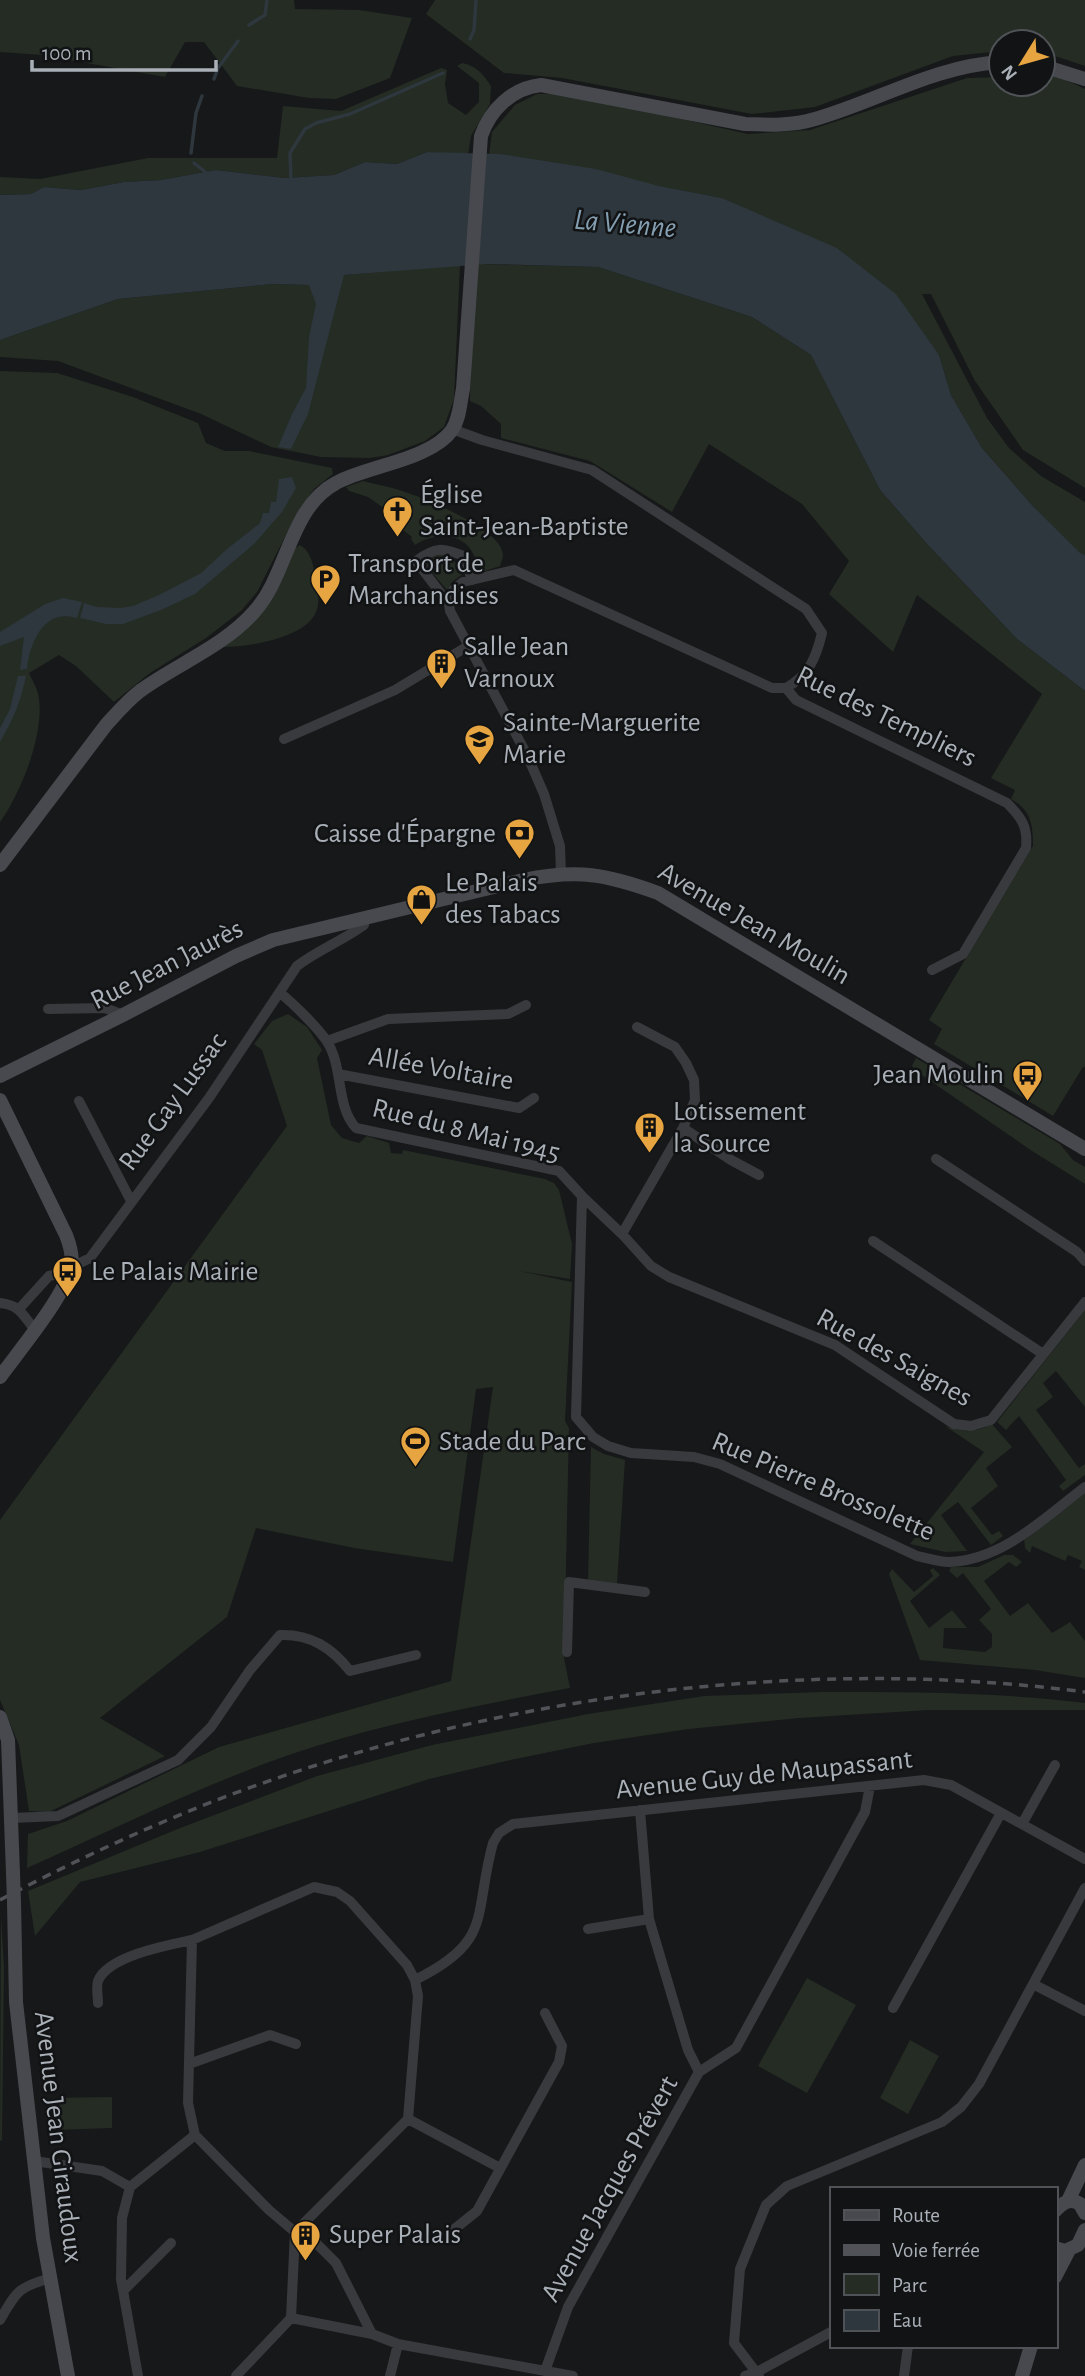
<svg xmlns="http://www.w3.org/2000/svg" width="1085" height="2376" font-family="'Alegreya Sans',sans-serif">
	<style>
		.green { fill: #242c24 }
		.water { fill: #2e373d }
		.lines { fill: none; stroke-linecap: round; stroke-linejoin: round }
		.stream { stroke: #2e373d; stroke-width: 3.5 }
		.street { stroke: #393a3e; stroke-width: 10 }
		.secondary { stroke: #47494e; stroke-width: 14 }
		.rail { stroke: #505257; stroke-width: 3.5; stroke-dasharray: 9 7; stroke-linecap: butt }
		.secondary-bridge { stroke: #47494e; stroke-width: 14 }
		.labels { text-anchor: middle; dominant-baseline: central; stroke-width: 5; stroke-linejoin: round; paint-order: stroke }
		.poi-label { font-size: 28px; fill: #aab0b8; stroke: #121314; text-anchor: start }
		.street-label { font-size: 28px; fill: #aab0b8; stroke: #121314 }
		.water-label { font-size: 30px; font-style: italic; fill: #849fb1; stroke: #121314 }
	</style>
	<rect width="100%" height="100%" fill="#171819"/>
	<!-- green -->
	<path class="green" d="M0 0H294L295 9 359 10 412 18 390 78 336 99 309 98 237 86 204 42H185L165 77 42 55 0 52Z
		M435 0H1085V66L1043 52V42H1001V51L953 56 815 107 752 114 562 78 504 73 426 14Z
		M462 63C477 66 483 74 491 86L490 104 471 136 468 155 427 152 397 164 365 162 334 175 285 178 216 170 161 180 124 182 81 190 44 187 31 194 0 195V177L40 179 148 158H277L283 106 341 111 441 68 447 70 445 84 448 103 466 115 479 102V83L457 66Z
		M1043 76H1057L1085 89V488L1023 450 975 381 931 294H922L987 418 1009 448 1041 476 1085 502V555L1080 554 1032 505 982 448 951 395 939 355 773 222 722 198 489 155 492 132 515 105 537 94 566 93 748 134 810 130 967 78 1001 77V84H1043Z
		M478 264 598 267 752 317 811 355 880 490 928 545 1017 639 1085 691V1067H1083L1053 1116 934 1044 942 1029 929 1020 1033 846C1033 825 1031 810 1011 799L1015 790 991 778 1042 694 917 595 893 652 829 594 849 561 802 504 709 444 672 512 590 461 501 438V424L481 406 470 401 471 339Z
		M460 265 454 399 444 427 425 441 388 455 370 458 321 457 271 447 201 414 58 361 0 357V340L118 299 273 284 309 285 344 275Z
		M0 371 57 373 133 397 198 423 206 443 225 451H249L332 468 333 474 314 489 295 517 257 592 241 611 206 638 150 673 114 702 76 666 59 655 29 673C33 682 38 689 39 699 44 735 21 793 0 822Z
		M363 481C379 485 396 488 411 494 431 501 503 531 503 555 503 559 501 562 500 566L482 572C478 564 474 553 468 546 455 532 429 535 415 545L411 539 412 537 403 530 405 528 403 525 400 526 395 516 368 497 349 491 346 487Z
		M300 545C312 552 313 566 316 578 318 590 321 605 314 616 300 639 244 648 219 647L295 548Z
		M442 553 460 566 464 573 452 582 447 590 424 563 431 556Z
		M288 1014 307 1027 322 1050 317 1058 331 1125 342 1138 359 1143 367 1136 389 1143 391 1153 402 1154 403 1150 545 1179 554 1183 559 1190 572 1244 570 1279 519 1271 572 1282 565 1421 569 1428 564 1658 570 1688C464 1708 357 1728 256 1767 178 1797 103 1834 27 1868L28 1834 67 1821 219 1747 451 1681 493 1387 476 1389 453 1562 354 1548 256 1528 227 1617 100 1718 165 1756 49 1812 29 1811 19 1745 0 1700V1520L287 1126 262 1050 254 1044 272 1021Z
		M916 1058 1060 1144 1073 1160 1085 1167V1184L1032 1151 916 1071 912 1066Z
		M1085 1310V1407L1056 1371 1043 1383 1053 1397 1036 1410 1079 1468 1085 1464V1475L1063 1491 1059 1486 1066 1480 1019 1416 1006 1430 997 1422Z
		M992 1424 1012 1447 986 1468 998 1486 971 1508 992 1535 999 1531 1003 1536 991 1545 958 1502 941 1515 967 1551 945 1552 910 1544 984 1452 945 1426C964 1432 975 1433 992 1424Z
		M591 1447 604 1454 625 1460 617 1584 588 1580Z
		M1085 1493V1570L1079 1567 1082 1561 1068 1555 1065 1561 1032 1546 1030 1553 1025 1548 1024 1538Z
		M1004 1555H1013L1022 1562 1016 1567 1009 1562 984 1581 1010 1616 1028 1603 1052 1633 1070 1622 1085 1641V1678L1035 1670 920 1660 889 1574 892 1569 914 1592 933 1576 930 1570 933 1568 940 1575 910 1601 929 1628 952 1610 967 1628H944L943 1648 985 1652 992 1647V1634L979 1620 991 1609 963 1573 957 1578 949 1571 951 1567H978Z
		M822 1692C909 1692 998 1692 1085 1703V1710H929L799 1718 689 1729 594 1743 506 1761 429 1779 200 1852 80 1882 35 1936 28 1891 180 1828 317 1776 432 1745 588 1714 704 1696Z
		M1 1915 4 1967 2 2140 0 2141Z
		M807 1978 856 2005 807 2093 758 2066Z
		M910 2040 939 2056 908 2114 880 2098Z
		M112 2097V2128L53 2130 52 2098Z"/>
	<!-- water -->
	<path class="water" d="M427 152 500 154 596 169 659 186 722 198 837 248 896 294 939 355 951 395 982 448 1032 505 1080 553 1085 555V691L1017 639 928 545 880 490 811 355 752 317 598 267 487 264 344 275 308 414 291 449 278 447 292 414 306 388 309 337 316 304 309 285 273 284 118 299 0 340V195L31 194 44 187 81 190 124 182 161 180 216 170 285 178 334 175 365 162 397 164Z
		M292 477 296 488 282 512 254 544 195 594 161 610 123 624H106L80 618 84 603 97 607 120 608 133 606 161 594 201 573 227 549 260 523 263 513H269L271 502H276L279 479Z
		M63 598 82 602 77 618C44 608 30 642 27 669L20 670 24 637 0 646V632L45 604Z
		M18 676H26C21 701 13 720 0 742V728L10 709Z"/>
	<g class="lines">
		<!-- stream -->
		<path class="stream" d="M249 25 265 15 267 0
			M470 39 474 30 476 0
			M214 79 218 68 238 41
			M191 153 196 113 202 96
			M194 163 209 175
			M291 180 290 153 305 129 316 123 350 114 443 73"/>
		<!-- street -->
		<path class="street" d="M452 429 482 440 592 470 806 609 822 633C816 658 809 675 786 688
			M449 604 416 561C436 546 442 548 464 556L472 580
			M284 739 395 690 468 646
			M561 874 560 846 544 794 527 755 450 611 449 604 453 590 463 582 514 570 772 688H786L796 700 1007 803C1022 818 1028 827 1026 848L963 954 932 970
			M280 993C292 1002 318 1028 326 1040 344 1066 335 1105 356 1128L559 1171 582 1196 576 1417 593 1437 608 1446 631 1453 694 1457 720 1464 917 1556C927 1558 938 1562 949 1562 1003 1560 1044 1518 1085 1487
			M48 1009 105 1008 123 1015
			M327 1041 388 1019 508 1014 526 1005
			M338 1074 519 1108 534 1098
			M79 1101 131 1201
			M683 1128 731 1160 759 1175
			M936 1159 1077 1252 1085 1261
			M582 1196 622 1234 651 1266 669 1277 835 1345 954 1424 971 1426 991 1420 1085 1302
			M622 1234 683 1128 695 1100 694 1080 686 1063 675 1047 637 1027
			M873 1241 1043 1354
			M0 1303C20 1305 23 1315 34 1329
			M19 1309 49 1276 58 1274 90 1258 209 1098 297 966C318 950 342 941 364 925V917
			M567 1652 569 1582 645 1592
			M640 1810 649 1919 688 2050 699 2072
			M12 1818 58 1816 178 1760 211 1727 250 1670 280 1635C311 1634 332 1648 350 1671L416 1655
			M1022 1824 1055 1765
			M588 1929 649 1919
			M415 1980C494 1941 473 1916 493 1843L499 1833 513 1824 924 1780 951 1785 1085 1859
			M1033 1984 1085 2011
			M98 2003C98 1997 96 1987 98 1981 108 1956 168 1945 192 1940
			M893 2008 1001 1813
			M189 2064 270 2035 296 2044
			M408 2119 295 2232 291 2318 372 2334 398 2344 573 2376
			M408 2119 500 2168
			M195 2135 188 2103 192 1940 314 1887 337 1892 350 1901 407 1965 415 1980 418 1996 408 2119
			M34 2161 102 2171 130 2187 195 2135 269 2210 295 2232 316 2243 336 2263 372 2334
			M130 2187 122 2218 121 2279 138 2376
			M452 2231 477 2211 559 2062 562 2046 545 2013
			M123 2291 171 2243
			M0 2320C17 2291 18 2287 51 2278
			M545 2371 568 2307 699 2072 736 2048 865 1812 870 1786
			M236 2376 291 2318
			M390 2376 398 2344
			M745 2376 757 2372 831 2332
			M759 2376 734 2343 740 2269 766 2205 787 2186 942 2122 961 2107 979 2084 1085 1888
			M904 2376 908 2346"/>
		<!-- secondary -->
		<path class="secondary" d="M1043 66 1085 79
			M0 865 106 725C117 713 127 701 140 691 177 664 223 647 254 612 288 575 289 508 336 483 366 466 431 460 452 430 460 418 460 403 463 389L481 136C490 110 512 88 541 85L745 124C769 125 792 126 815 119 878 101 934 66 1001 62
			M0 1076 123 1015 236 956 273 940 523 880C578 869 606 874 658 893L1085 1149
			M0 1100 66 1235C70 1245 73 1257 71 1267 65 1296 19 1351 0 1377
			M0 1717 8 1740 13 1873
			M14 1902 16 2002 29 2116 43 2238 68 2376
			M1068 2201 1085 2165
			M1055 2211C1062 2203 1070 2197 1080 2204L1085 2213
			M1055 2248 1065 2251 1078 2245 1085 2230
			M1055 2277 1069 2250
			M1022 2376 1031 2346"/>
		<!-- rail -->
		<path class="rail" d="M0 1900C64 1866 132 1834 199 1807 473 1698 792 1654 1085 1692"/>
		<!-- secondary-bridge -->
		<path class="secondary-bridge" d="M13 1873 14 1902"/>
	</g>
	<!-- icons -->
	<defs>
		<symbol id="church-pin" viewBox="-11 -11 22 30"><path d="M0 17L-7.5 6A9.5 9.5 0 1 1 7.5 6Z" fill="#e7a541" stroke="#121314"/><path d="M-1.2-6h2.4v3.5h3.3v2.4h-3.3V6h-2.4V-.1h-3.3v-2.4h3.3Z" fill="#111"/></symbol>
		<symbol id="parking-pin" viewBox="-11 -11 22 30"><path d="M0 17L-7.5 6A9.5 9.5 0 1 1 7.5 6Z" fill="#e7a541" stroke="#121314"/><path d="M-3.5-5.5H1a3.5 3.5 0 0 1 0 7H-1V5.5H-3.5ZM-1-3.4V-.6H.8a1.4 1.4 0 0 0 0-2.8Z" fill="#111"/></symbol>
		<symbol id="building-pin" viewBox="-11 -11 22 30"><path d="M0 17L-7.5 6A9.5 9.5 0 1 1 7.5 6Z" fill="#e7a541" stroke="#121314"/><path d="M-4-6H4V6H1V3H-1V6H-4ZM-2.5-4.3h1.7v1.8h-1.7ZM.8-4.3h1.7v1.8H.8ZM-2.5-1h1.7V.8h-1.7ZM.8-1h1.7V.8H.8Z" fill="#111"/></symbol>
		<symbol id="school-pin" viewBox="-11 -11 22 30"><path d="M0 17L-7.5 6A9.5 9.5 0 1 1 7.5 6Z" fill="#e7a541" stroke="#121314"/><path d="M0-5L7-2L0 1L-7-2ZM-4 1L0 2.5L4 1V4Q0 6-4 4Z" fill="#111"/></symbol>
		<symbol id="bank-pin" viewBox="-11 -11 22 30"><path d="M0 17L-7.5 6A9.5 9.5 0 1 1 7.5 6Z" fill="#e7a541" stroke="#121314"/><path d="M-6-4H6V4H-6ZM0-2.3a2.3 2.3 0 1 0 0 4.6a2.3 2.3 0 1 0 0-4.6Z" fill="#111"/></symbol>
		<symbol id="shop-pin" viewBox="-11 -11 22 30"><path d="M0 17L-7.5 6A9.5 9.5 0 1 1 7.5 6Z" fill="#e7a541" stroke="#121314"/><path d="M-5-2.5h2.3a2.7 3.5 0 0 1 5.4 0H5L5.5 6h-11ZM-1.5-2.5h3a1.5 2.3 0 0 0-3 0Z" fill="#111"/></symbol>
		<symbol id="bus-pin" viewBox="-11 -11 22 30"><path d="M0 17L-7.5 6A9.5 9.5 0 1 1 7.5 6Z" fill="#e7a541" stroke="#121314"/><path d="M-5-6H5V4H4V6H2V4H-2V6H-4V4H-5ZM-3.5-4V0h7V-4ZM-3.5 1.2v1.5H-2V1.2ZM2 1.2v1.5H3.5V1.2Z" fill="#111"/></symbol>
		<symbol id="stadium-pin" viewBox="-11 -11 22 30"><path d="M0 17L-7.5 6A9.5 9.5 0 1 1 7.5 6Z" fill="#e7a541" stroke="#121314"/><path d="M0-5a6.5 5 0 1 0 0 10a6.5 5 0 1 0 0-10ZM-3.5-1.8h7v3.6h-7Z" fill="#111"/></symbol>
	</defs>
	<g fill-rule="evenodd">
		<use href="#church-pin" x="380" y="494" width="35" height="47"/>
		<use href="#parking-pin" x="308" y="562" width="35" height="47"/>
		<use href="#building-pin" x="424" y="646" width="35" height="47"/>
		<use href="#school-pin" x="462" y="722" width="35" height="47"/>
		<use href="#bank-pin" x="502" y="816" width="35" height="47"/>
		<use href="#shop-pin" x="404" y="882" width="35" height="47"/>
		<use href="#bus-pin" x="1010" y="1058" width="35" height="47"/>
		<use href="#building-pin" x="632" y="1110" width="35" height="47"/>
		<use href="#bus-pin" x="50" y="1254" width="35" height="47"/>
		<use href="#stadium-pin" x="398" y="1424" width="35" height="47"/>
		<use href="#building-pin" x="288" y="2218" width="35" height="47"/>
	</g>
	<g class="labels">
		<!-- poi labels -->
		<g class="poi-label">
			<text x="420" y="495">Église<tspan x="420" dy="32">Saint-Jean-Baptiste</tspan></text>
			<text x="348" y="564">Transport de<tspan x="348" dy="32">Marchandises</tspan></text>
			<text x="464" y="647">Salle Jean<tspan x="464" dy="32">Varnoux</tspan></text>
			<text x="503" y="723">Sainte-Marguerite<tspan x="503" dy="32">Marie</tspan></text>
			<text x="496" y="834" text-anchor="end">Caisse d'Épargne</text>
			<text x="445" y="883">Le Palais<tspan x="445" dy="32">des Tabacs</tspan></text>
			<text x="1004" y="1075" text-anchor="end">Jean Moulin</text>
			<text x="673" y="1112">Lotissement<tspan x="673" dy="32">la Source</tspan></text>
			<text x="91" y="1272">Le Palais Mairie</text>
			<text x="439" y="1442">Stade du Parc</text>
			<text x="329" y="2235">Super Palais</text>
		</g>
		<!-- street labels -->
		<g class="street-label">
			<text transform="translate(886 717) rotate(26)">Rue des Templiers</text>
			<text transform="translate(754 924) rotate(30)">Avenue Jean Moulin</text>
			<text transform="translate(167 965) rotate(-27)">Rue Jean Jaurès</text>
			<text transform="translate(441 1069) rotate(10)">Allée Voltaire</text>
			<text transform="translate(173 1102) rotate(-54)">Rue Gay Lussac</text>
			<text transform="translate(466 1131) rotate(14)">Rue du 8 Mai 1945</text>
			<text transform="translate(894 1358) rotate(29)">Rue des Saignes</text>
			<text transform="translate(823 1487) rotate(23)">Rue Pierre Brossolette</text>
			<text transform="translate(764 1775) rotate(-6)">Avenue Guy de Maupassant</text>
			<text transform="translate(58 2137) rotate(83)">Avenue Jean Giraudoux</text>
			<text transform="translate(610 2189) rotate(-61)">Avenue Jacques Prévert</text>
		</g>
		<!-- water labels -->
		<g class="water-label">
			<text transform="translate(625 224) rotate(5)">La Vienne</text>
		</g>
	</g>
	<!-- legend -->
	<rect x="830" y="2187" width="228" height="161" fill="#121314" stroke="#4f5256" stroke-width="2"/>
	<rect x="844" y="2210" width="35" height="10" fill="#47494e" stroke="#4f5256" stroke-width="2"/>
	<text x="892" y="2222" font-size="21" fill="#aab0b8">Route</text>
	<rect x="844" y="2245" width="35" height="10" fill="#505257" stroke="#4f5256" stroke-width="2"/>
	<text x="892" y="2257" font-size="21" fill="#aab0b8">Voie ferrée</text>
	<rect x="844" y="2274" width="35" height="21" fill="#242c24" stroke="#4f5256" stroke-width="2"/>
	<text x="892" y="2292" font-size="21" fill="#aab0b8">Parc</text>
	<rect x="844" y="2310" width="35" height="21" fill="#2e373d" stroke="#4f5256" stroke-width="2"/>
	<text x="892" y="2327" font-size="21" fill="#aab0b8">Eau</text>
	<!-- north arrow -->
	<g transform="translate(1022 63) rotate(233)"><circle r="33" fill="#121314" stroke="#4f5256" stroke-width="2"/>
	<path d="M0-5L12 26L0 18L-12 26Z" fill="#e7a541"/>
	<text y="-10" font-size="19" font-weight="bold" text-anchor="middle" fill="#aab0b8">N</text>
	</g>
	<!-- scale -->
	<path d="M32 60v10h184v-10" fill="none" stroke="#aab0b8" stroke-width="3.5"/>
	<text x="42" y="60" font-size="21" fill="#aab0b8" stroke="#121314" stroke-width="5" paint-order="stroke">100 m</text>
</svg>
